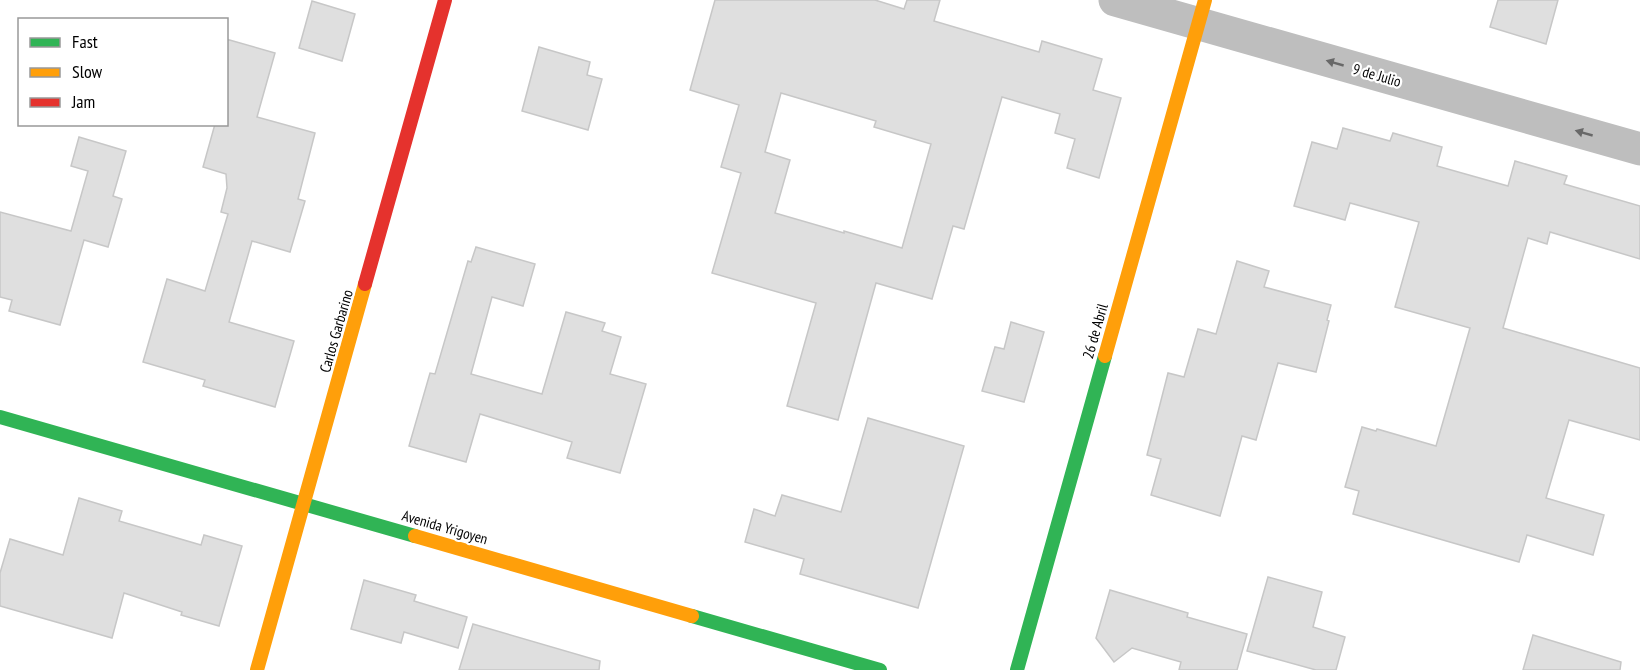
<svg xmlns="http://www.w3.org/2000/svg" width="1640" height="670" font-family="'PT Sans Narrow',sans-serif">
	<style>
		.building { fill: #dfdfdf; stroke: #c7c7c7; stroke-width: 1.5; fill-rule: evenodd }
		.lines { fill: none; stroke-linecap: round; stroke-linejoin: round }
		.street { stroke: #bebebe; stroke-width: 33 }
		.fast { stroke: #30b455; stroke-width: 14 }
		.slow { stroke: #ff9f0a; stroke-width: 14 }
		.jam { stroke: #e5322d; stroke-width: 14 }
		.oneway { fill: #686868 }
		.labels { text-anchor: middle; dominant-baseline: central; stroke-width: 4.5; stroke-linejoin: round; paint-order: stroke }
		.street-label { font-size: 15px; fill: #000; stroke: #fff }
	</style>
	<rect width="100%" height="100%" fill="#fff"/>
	<!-- building -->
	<path class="building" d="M715 0H875L904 9 907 0H940L934 21 1039 52 1042 41 1102 59 1093 90 1121 98 1099 178 1067 168 1075 139 1055 133 1060 114 1002 97 964 229 953 226 932 299 876 283 838 420 787 406 816 303 712 273 741 173 721 167 739 105 690 90ZM781 93 876 121 874 127 931 144 902 248 844 231V233L775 213 790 160 765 152Z
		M1498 0H1558L1546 44 1490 27Z
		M312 1 355 14 342 61 299 48Z
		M226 39 275 53 257 117 315 133 298 199 305 201 290 252 252 241 229 322 294 341 275 407 203 386 205 380 143 362 167 279 205 291 228 214 221 212 227 188 226 174 203 167 215 124H226Z
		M539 47 590 62 587 75 602 79 588 130 522 111Z
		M1343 128 1390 141 1393 133 1442 147 1437 166 1508 186 1515 161 1567 176 1564 184 1640 206V259L1550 232 1547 244 1528 238 1503 328 1640 368V440L1569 420 1546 498 1604 515 1593 555 1527 535 1519 562 1353 514 1359 491 1345 487 1362 427 1376 431 1377 429 1436 446 1470 328 1395 307 1419 222 1350 203 1345 220 1294 206 1312 142 1337 149Z
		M79 137 126 151 113 196 122 199 108 247 84 240 60 325 9 311 12 300 0 297V212L71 231 88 171 71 166Z
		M476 247 535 264 523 306 492 297 471 374 542 394 566 312 605 323 602 331 621 337 610 374 646 384 620 473 567 458 572 442 480 414 466 462 409 446 430 373 435 374 468 261 471 262Z
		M1237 261 1269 271 1264 287 1331 305 1327 320 1329 321 1316 372 1278 363 1256 440 1242 436 1220 516 1151 495 1161 459 1147 455 1168 373 1184 377 1198 329 1216 334Z
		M1011 322 1044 332 1024 402 982 391 995 347 1004 349Z
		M868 418 964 446 918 608 800 574 804 559 745 542 754 509 775 516 782 495 841 512Z
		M79 498 122 511 119 521 201 545 204 535 242 546 219 626 181 615 182 612 124 593 112 638 0 606V573L10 539 63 555Z
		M1268 577 1322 592 1313 627 1345 637 1336 670H1316L1247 651Z
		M364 580 416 595 414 601 467 617 458 648 404 632 401 643 351 629Z
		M1110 590 1188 613 1187 617 1247 634 1237 670H1179L1181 662 1132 648 1114 662 1096 638Z
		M473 624 600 661 599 670H459Z
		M1533 635 1621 662 1620 670H1523Z"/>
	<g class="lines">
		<!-- street -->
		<path class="street" d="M1115 0 1640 149"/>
		<!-- fast -->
		<path class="fast" d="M0 417 415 536
			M692 616 880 670
			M1017 670 1105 356"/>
		<!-- slow -->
		<path class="slow" d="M1105 356 1205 0
			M415 536 692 616
			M257 670 365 284"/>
		<!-- jam -->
		<path class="jam" d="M365 284 445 0"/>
	</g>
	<!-- one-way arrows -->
	<defs><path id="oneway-solid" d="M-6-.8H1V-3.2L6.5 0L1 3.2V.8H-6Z" transform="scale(1.5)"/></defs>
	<g class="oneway">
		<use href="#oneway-solid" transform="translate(1335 63) rotate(-164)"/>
		<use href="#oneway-solid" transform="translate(1584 133) rotate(-164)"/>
	</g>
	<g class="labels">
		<!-- street labels -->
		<g class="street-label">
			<text transform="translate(1377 75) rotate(16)">9 de Julio</text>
			<text transform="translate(336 331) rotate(-74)">Carlos Garbarino</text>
			<text transform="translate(1095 331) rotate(-74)">26 de Abril</text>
			<text transform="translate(445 527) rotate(16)">Avenida Yrigoyen</text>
		</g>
	</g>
	<!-- legend -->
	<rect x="18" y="18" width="210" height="108" fill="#ffffff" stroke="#999999" stroke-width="1.5"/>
	<rect x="30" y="38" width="30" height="9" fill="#30b455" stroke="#999999" stroke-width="1.5"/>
	<text x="72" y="48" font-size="18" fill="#000000">Fast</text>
	<rect x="30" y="68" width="30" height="9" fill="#ff9f0a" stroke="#999999" stroke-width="1.5"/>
	<text x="72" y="78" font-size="18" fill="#000000">Slow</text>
	<rect x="30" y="98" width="30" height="9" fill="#e5322d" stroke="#999999" stroke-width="1.5"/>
	<text x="72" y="108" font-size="18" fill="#000000">Jam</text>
</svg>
